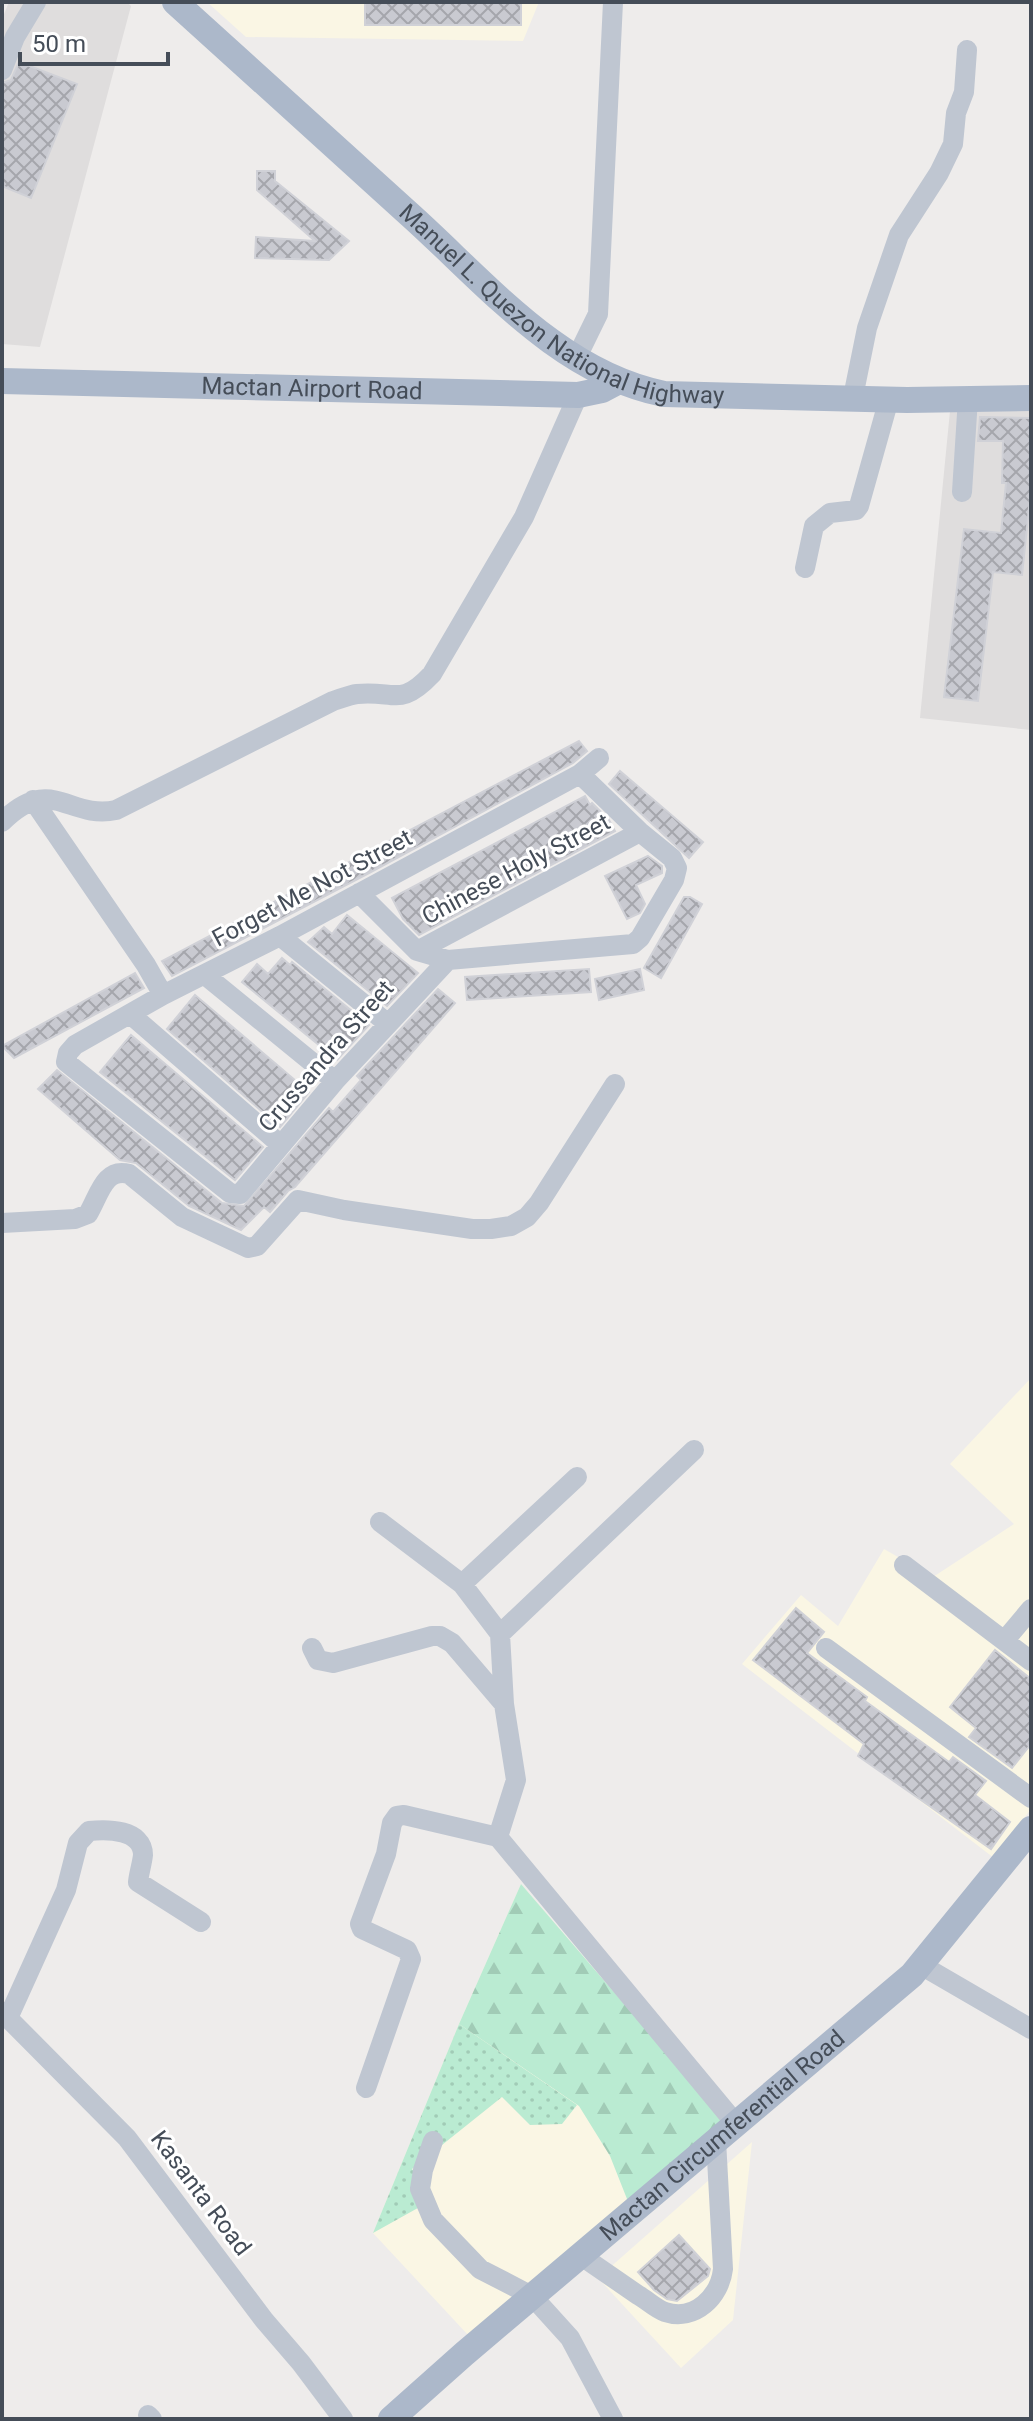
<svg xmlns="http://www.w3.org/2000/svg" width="1033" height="2421" font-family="Roboto,sans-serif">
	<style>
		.commercial { fill: #faf6e4 }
		.education { fill: #dfdddd }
		.grass { fill: url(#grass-dots) }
		.forest { fill: url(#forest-firs) }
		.building { fill: url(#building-cross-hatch); stroke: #d0d1d7; stroke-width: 2 }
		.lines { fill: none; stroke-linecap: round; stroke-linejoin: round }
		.minor { stroke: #bfc6d1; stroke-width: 20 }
		.major { stroke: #acb8ca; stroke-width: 26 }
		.labels { text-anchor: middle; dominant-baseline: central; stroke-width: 6; stroke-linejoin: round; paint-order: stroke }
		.street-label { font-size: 24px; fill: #454d58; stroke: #fff }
	</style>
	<defs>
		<pattern id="grass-dots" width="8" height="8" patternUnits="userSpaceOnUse" patternTransform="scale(2)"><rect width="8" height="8" fill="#baebd2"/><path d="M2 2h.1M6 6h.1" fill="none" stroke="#a1cbb6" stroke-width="1.8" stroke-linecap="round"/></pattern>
		<pattern id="forest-firs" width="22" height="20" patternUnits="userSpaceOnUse" patternTransform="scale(2)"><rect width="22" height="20" fill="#baebd2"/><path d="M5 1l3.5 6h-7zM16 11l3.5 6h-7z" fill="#a1cbb6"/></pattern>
		<pattern id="building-cross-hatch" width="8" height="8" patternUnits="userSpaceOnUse" patternTransform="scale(2)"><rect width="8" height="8" fill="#c9cad1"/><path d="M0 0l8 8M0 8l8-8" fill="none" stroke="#a5a6ac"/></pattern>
	</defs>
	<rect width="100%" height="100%" fill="#eeeceb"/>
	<!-- commercial -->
	<path class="commercial" d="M207 2H539L523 41 246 37Z
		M1031 1378V1809L994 1858 742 1664 801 1595 838 1626 884 1549 933 1577 1014 1524 950 1464Z
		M521 1884 724 2120 469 2336 373 2233 459 2024Z
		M752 2142 733 2320 681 2368 598 2278Z"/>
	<!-- education -->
	<path class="education" d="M9 2H127L131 6 40 347 2 344V19Z
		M950 411H1031V730L920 718Z"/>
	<!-- grass -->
	<path class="grass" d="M459 2024 577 2105 562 2124 530 2125 502 2097 412 2169 434 2199 373 2233Z"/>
	<!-- forest -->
	<path class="forest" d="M521 1884 724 2120 629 2204 610 2156 579 2106 459 2024Z"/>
	<!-- building -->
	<path class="building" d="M365 2H521V25H365Z
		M19 62 77 84 31 198 2 186V83L11 80Z
		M257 171H275V181L349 241 329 260 255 258 256 237 315 241 257 190Z
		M980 417 1031 418V489L1022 575 993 572 978 701 944 697 964 529 1001 533 1006 483H1002L1003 441H978Z
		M579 741 587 751 573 763 369 873 172 976 162 961Z
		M620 771 703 842 689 858 609 784Z
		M585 796 590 805 592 803 609 820 615 831 419 935 403 919 392 898Z
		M648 856 662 866V873L636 885 645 904 640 913 627 919 605 876Z
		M684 897H690L702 904 661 978 644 968Z
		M347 915 418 973 387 1006 308 942 324 927 332 934Z
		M282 958 290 965 292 962 369 1025 337 1060 242 982 257 964 268 974Z
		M589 969 591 992 467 1000 465 977Z
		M640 969 644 990 599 1000 595 979Z
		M135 973 144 988 14 1058 2 1046Z
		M438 989 455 1003 295 1187 288 1191 270 1212 264 1207 241 1230 189 1206 136 1163 120 1160 38 1089 57 1070 222 1203 244 1206 329 1108 333 1112 361 1080 357 1076Z
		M195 995 309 1092 280 1127 167 1029Z
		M131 1035 263 1147 235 1180 100 1072Z
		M796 1608 824 1632 807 1653 867 1697 865 1701 949 1762 953 1757 986 1781 975 1795 1010 1822 991 1849 858 1756 864 1744 753 1660Z
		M995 1650 1031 1679V1744L1012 1768 969 1737 976 1728 950 1707Z
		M679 2235 710 2269 708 2276 677 2301 667 2299 654 2290 638 2272Z"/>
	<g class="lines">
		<!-- minor -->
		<path class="minor" d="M2 70 15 37 36 2
			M576 359 598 314 613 2
			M853 397 867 328 899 235 939 173 953 144 956 113 964 92 967 50
			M962 492 968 398
			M805 568 814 526 830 513 856 510 859 506 889 399
			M33 800 146 965 163 995
			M2 822C51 773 68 820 116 810L333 701C340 699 349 695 357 694 395 690 400 708 432 674L524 517 578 395
			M359 893 417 951 448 960 633 944 640 938 674 880 677 868 672 858 640 832 580 774
			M280 936 387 1023
			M417 951 640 832
			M448 960 335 1081 240 1194 230 1193 66 1062 68 1053 75 1045 163 995 280 936 580 774 599 758
			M205 975 335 1081
			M130 1014 281 1145
			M2 1223 75 1219 88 1214C99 1196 104 1167 129 1174L182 1217 248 1248 257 1246 298 1200 344 1210 472 1229H491L511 1226 527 1217 539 1203 615 1084
			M380 1522 462 1584
			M904 1565 1031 1661
			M500 1634 694 1450
			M1005 1640 1031 1609
			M312 1648 318 1660 333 1663 432 1636H440L452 1643 504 1704
			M826 1648 1031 1798
			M498 1837 516 1780 504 1704 500 1634 462 1584 577 1477
			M921 1965 1031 2029
			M2 2012 127 2138 264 2320 301 2363 343 2419
			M9 2016 66 1890 78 1843 89 1831C107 1829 143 1829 143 1855 142 1864 139 1873 138 1882L201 1922
			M366 2088 411 1959 407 1950 362 1929 360 1924 386 1854 392 1823 397 1816 404 1815 498 1837 736 2124
			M433 2141 423 2170 420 2189 433 2220 480 2269 532 2296 570 2338 613 2419
			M580 2255C600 2269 619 2282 638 2295 647 2300 656 2309 665 2312 695 2322 720 2296 723 2269L716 2140
			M148 2415 152 2419"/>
		<!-- major -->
		<g class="major">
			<path id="s1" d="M175 2C253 73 331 144 409 214 485 282 559 373 664 394L907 400 1031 398"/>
			<path id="s2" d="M2 381 578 395 602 390 619 381"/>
			<path id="s3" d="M391 2419 464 2354 912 1975 1031 1829"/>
		</g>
	</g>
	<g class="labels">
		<!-- street labels -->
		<g class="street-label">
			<text stroke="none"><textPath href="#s1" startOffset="500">Manuel L. Quezon National Highway</textPath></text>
			<text stroke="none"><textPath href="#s2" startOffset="310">Mactan Airport Road</textPath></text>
			<text transform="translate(516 869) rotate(-28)">Chinese Holy Street</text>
			<text transform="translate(312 888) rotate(-28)">Forget Me Not Street</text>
			<text transform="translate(326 1056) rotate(-49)">Crussandra Street</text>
			<text stroke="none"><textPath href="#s3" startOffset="436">Mactan Circumferential Road</textPath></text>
			<text transform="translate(201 2193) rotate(53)">Kasanta Road</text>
		</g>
	</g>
	<!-- border -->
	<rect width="1033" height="2421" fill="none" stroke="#454d58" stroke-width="8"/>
	<!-- scale -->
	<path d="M20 52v12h148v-12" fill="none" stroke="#454d58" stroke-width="4"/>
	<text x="32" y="52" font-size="24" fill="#454d58" stroke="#ffffff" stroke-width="6" paint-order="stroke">50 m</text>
</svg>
